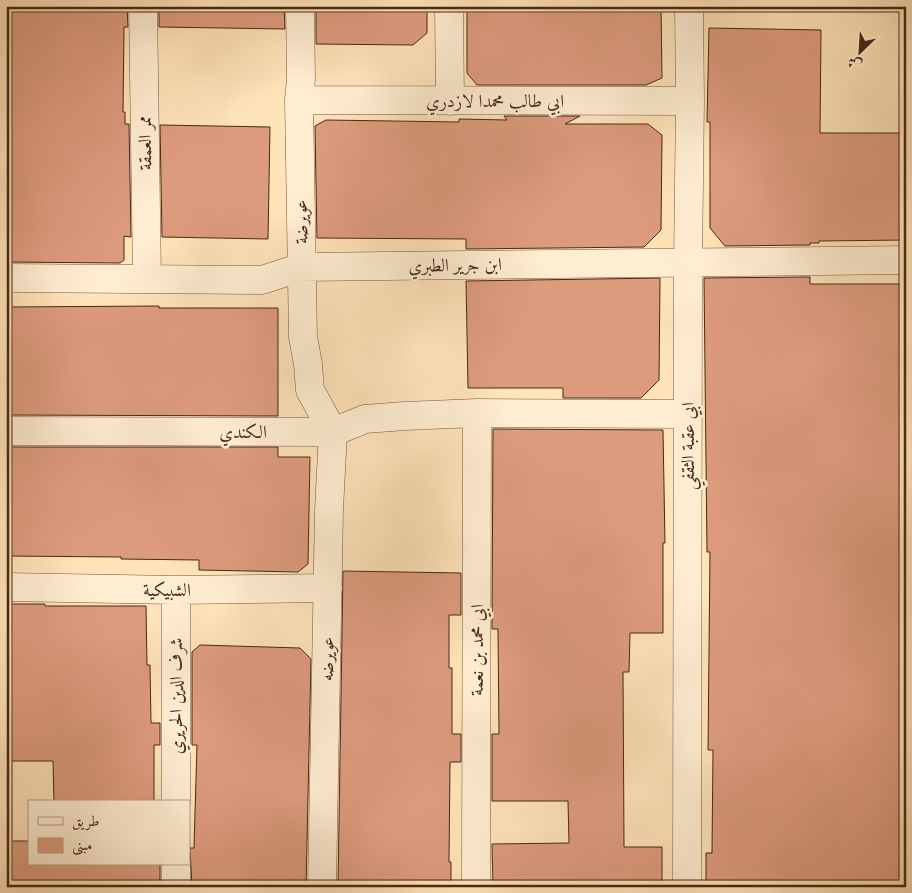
<svg xmlns="http://www.w3.org/2000/svg" width="912" height="893" font-family="'Libre Caslon Text',Amiri,serif">
	<style>
		.building { fill: #dd9b7e; stroke: #482818 }
		.lines { fill: none; stroke-linecap: round; stroke-linejoin: round }
		.minor-casing { stroke: #765740; stroke-width: 29 }
		.minor { stroke: #ffedd2; stroke-width: 28 }
		.labels { text-anchor: middle; dominant-baseline: central; stroke-width: 5; stroke-linejoin: round; paint-order: stroke }
		.street-label { font-size: 18px; fill: #482818; stroke: #ffedd2 }
	</style>
	<rect width="100%" height="100%" fill="#ffe3b9"/>
	<filter id="stains"><feTurbulence type="fractalNoise" baseFrequency=".004" numOctaves="4"/><feColorMatrix values="0 0 0 0 .2 0 0 0 0 .09 0 0 0 0 .02 0 0 0 .5 -.17"/></filter>
	<radialGradient id="worn" r=".72"><stop offset=".6" stop-color="#630" stop-opacity="0"/><stop offset="1" stop-color="#630" stop-opacity=".3"/></radialGradient>
	<!-- building -->
	<path class="building" d="M6 6H127L128 27H124L123 112H125V124H129L131 237 124 236V260L120 263 6 262Z
		M159 6H284L285 29 159 27Z
		M316 6H427V33L413 45 316 44Z
		M467 6H661L662 78 646 85H477L467 73Z
		M709 28 821 30 820 133H906V240L819 241V243H810V245L725 246 710 228V122H707Z
		M504 116H580L565 124H648L662 135 661 230 644 247 466 249V239L317 238 315 126 326 120 459 122V119L507 120Z
		M160 125 270 127 268 239 162 237Z
		M810 277V284H906V887H706V853H712L713 750H708L710 552H707L704 278Z
		M660 278 659 380 641 398H563V388H468L466 281Z
		M159 306V308H278V416L6 415V307Z
		M493 429 663 430 665 543H663V633H630L629 672H623L624 847H662V887H493L492 844 569 843 568 801H492V734H499L498 629H492Z
		M6 447H278V457H310L308 564 298 572 199 570V560L121 559V557L6 556Z
		M343 571 461 573V615H449V668H452V734H461V762H450L449 862H451V887H338Z
		M6 604H45V606H146L147 665H150L151 723H160V745H154V802H54L53 761H6Z
		M200 645 300 648 311 659 306 887H192L190 848H194L197 745H192V652Z
		M6 841H29V864H160V887H6Z"/>
	<g class="lines">
		<defs>
			<path id="minor" d="M143 6 147 279
				M300 6 301 79 299 100 303 337 308 364 310 390 333 432 329 510 322 887
				M449 6 450 101
				M299 100 690 101
				M6 278 262 280 302 267 906 260
				M6 431 333 432 365 419 405 416 477 413 688 414
				M6 587 176 590 328 588
				M176 802V590
				M176 887V864
				M476 887 477 413
				M687 887 688 263 690 101 689 6"/>
		</defs>
		<!-- minor casing -->
		<use href="#minor" class="minor-casing"/>
		<!-- minor -->
		<use href="#minor" class="minor"/>
	</g>
	<g class="labels">
		<!-- street labels -->
		<g class="street-label">
			<text x="495" y="101">ابي طالب محمدا لازدري</text>
			<text transform="translate(145 143) rotate(-91)">ممر العمقة</text>
			<text transform="translate(301 222) rotate(-91)">عويرضة</text>
			<text transform="translate(455 265) rotate(-1)">ابن جرير الطبري</text>
			<text x="243" y="432">الكندي</text>
			<text transform="translate(688 446) rotate(-90)">ابي عقبة الثقفي</text>
			<text x="167" y="590">الشبيكية</text>
			<text transform="translate(477 650) rotate(-90)">ابي محمد بن نعمة</text>
			<text transform="translate(327 659) rotate(-89)">عويرضه</text>
			<text transform="translate(176 696) rotate(-90)">شرف الدين الحريري</text>
		</g>
	</g>
	<!-- margin -->
	<rect width="912" height="893" fill="none" stroke="#ffe3b9" stroke-width="25"/>
	<rect x="8" y="8" width="897" height="878" fill="none" stroke="#482818" stroke-width="2.5"/>
	<rect x="12" y="12" width="887" height="868" fill="none" stroke="#482818"/>
	<!-- legend -->
	<rect x="28" y="800" width="162" height="65" fill="#ffedd2" stroke="#b69e88"/>
	<rect x="38" y="817" width="25" height="8" fill="#ffedd2" stroke="#b69e88"/>
	<text x="72" y="826" font-size="15" fill="#482818">طريق</text>
	<rect x="38" y="838" width="25" height="15" fill="#dd9b7e" stroke="#b69e88"/>
	<text x="72" y="850" font-size="15" fill="#482818">مبنى</text>
	<!-- north arrow -->
	<g transform="translate(860 52) rotate(205)" stroke="#ffedd2" stroke-width="4" paint-order="stroke">
	<path d="M0-4L9 19L0 12L-9 19Z" fill="#482818"/>
	<text y="-8" font-size="14" font-weight="bold" text-anchor="middle" fill="#482818">ش</text>
	</g>
	<rect width="100%" height="100%" filter="url(#stains)"/>
	<rect width="100%" height="100%" fill="url(#worn)"/>
</svg>
